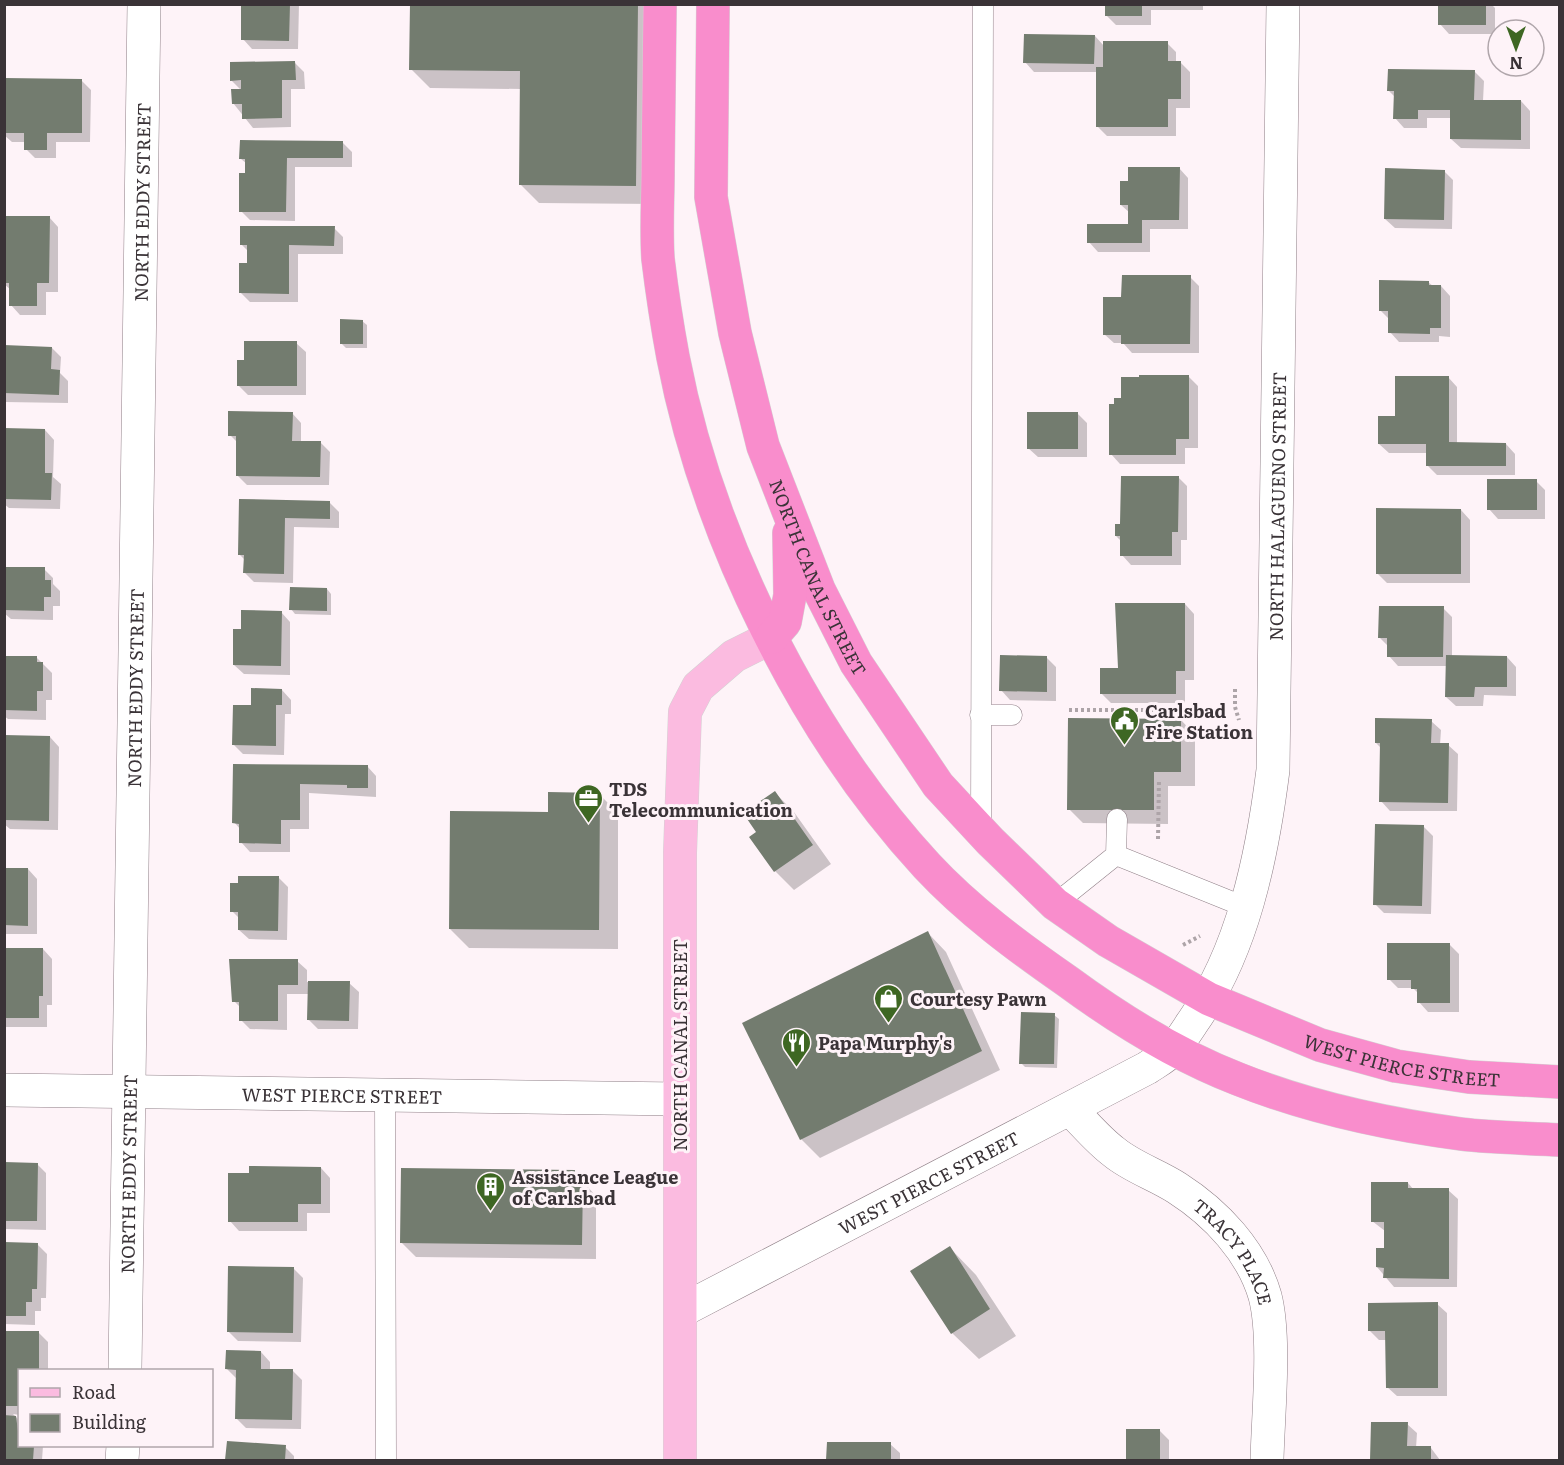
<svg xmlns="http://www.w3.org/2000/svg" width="1564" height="1465" font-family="Literata,serif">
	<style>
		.shadow { fill: #0003 }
		.building { fill: #737c6f }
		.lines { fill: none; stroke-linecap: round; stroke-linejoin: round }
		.lane-casing { stroke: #908088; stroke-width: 21 }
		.street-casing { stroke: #908088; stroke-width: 34 }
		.primary-casing { stroke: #d4d2d3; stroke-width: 34 }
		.highway-casing { stroke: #d4d2d3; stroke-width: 34 }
		.path { stroke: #ada4a8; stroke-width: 4; stroke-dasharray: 3 3; stroke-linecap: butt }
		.lane { stroke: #fff; stroke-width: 20 }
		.street { stroke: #fff; stroke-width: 33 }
		.primary { stroke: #fbbbe0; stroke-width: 33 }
		.highway { stroke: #f98dcc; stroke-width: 33 }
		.labels { text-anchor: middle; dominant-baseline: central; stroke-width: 6; stroke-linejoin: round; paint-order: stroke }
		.street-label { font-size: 18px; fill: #3a3337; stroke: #fef3f8 }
		.poi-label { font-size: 18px; font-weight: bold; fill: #3a3337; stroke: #fef3f8; text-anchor: start }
	</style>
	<rect width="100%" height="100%" fill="#fef3f8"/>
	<!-- shadow -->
	<path class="shadow" d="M243 4H299L298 49H252L243 39Z
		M411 4H656L655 204 539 203 520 184 521 89 430 88 411 69Z
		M1106 4H1203V10H1151V25H1116L1106 15Z
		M1440 4H1491L1495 8V34H1449L1440 24Z
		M1095 36 1104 46 1167 43 1176 52V63H1181L1190 72V108H1176V136H1107L1098 127V72H1034L1025 62Z
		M295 63 304 72 305 89H291V127L253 128 233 103 242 91 231 80Z
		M1474 71 1484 81 1483 101H1521L1530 111V149L1461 148 1451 139V118H1427V128H1404L1395 118V97L1389 91Z
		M4 80H81L91 90 90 142H56V158H35L26 149V142H12L4 135Z
		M343 143 352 152V167H295V221L250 220 241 211 247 164 241 159Z
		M1179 168 1188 178V229H1150V252H1098L1089 242 1130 226V213L1121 205 1130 182Z
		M1444 171 1453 180 1452 229 1395 228 1385 219Z
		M4 217H49L58 227V292H46V315H20L11 305V290L4 284Z
		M334 228 343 237V254H298V302H250L240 292 248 265V251L241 244Z
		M1190 277 1199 286V353H1132L1123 343H1114L1104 334 1123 298Z
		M1428 282 1433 286H1441L1450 296V337L1439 336V342H1399L1390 332V320L1380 310Z
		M362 321 367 325V348H346L341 343Z
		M296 343 306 352V395H248L238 385 246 362Z
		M4 347 52 348 61 357 60 373 68 381V403L4 402Z
		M1188 376 1198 386V448H1185V464H1120L1111 454 1115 405 1122 400Z
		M1448 377 1457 387V444H1506L1515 454V475H1437L1428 466V453H1389L1379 444 1396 417Z
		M292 413 301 423V442H320L330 452 329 485H247L237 475 238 443 230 435Z
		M1077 413 1087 423V457H1038L1028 448Z
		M4 430H45L54 440 53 477 61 484 60 509 9 508 4 504Z
		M1178 477 1187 486V540H1181V565H1131L1122 555V542L1116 536 1122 525Z
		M1536 481 1545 490V519H1498L1489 509Z
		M240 501 329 502 339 512V528L294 527 293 583 254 582 245 573V560L239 554Z
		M1461 510 1470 520V583H1387L1377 573Z
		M4 569H44L53 578V584L60 591V606H53V620L11 619 4 613Z
		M327 589 331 594V615L295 614 291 609Z
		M1185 604 1194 614V680H1185V703H1111L1101 693 1120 669Z
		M1443 608 1452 617V657H1507L1516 667V696L1484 695 1483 706H1456L1446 697 1447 666H1398L1389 656V647L1380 638Z
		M281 612 290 622V675L244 674 234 665 242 630Z
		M4 657H36L52 673V700H46V720L8 719 4 716Z
		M1047 658 1056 667V701L1010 700 1001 690Z
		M282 690 291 700V714H285L284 755 243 754 234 745 253 706Z
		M1181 720 1195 735V786H1168V824L1083 823 1069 809Z
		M1431 721 1441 730 1440 745H1448L1458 754 1457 811H1390L1381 801V748L1376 743Z
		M4 737H50L59 747 58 830 10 829 4 824Z
		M234 765 367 766 376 776V797L309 793V829H290V852H250L241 842V830L234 822Z
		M775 793 794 812 831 864 794 890 775 871 758 832Z
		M599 794 618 813V949L469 948 450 929Z
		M1423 826 1433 836 1431 914 1384 913 1375 904Z
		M4 869H28L37 879V934H4Z
		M278 877 288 887 287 940 249 939 239 930V918L232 911Z
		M928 933 946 952 1000 1070 820 1158 801 1139Z
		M1450 945 1459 954V1012H1428L1419 1002V994L1413 988H1398L1389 979Z
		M4 949H43L52 959V1005H47V1027H4Z
		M297 961 307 970V982L349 983 359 992 358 1029H318L308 1019 309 994H287V1030L250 1029 241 1020V1008L234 1001Z
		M1054 1015 1059 1019 1057 1068 1025 1067 1021 1063Z
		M4 1164H37L46 1173V1230L4 1229Z
		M321 1168 330 1178V1213H307V1231H239L230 1221Z
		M574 1172 596 1196V1259L416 1257 401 1242Z
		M1408 1183 1414 1190H1448L1458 1199 1457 1287H1394L1377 1267 1385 1250V1231L1372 1221Z
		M4 1244H37L47 1254 46 1298H41V1311H35V1325L4 1324Z
		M950 1248 976 1275 1016 1336 979 1359 952 1333Z
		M293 1268 303 1278 301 1342 238 1341 228 1331Z
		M1437 1304 1447 1313V1396H1397L1387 1387V1340H1379L1369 1330Z
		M4 1333H39L48 1342V1370H20V1415L13 1414 20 1421V1446H43L42 1460H4Z
		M261 1352 270 1362V1370L293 1371 302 1380 301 1429 246 1428 236 1418V1378L227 1369Z
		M1372 1424H1407L1417 1433 1416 1448H1431L1440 1460H1372Z
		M1128 1431H1160L1169 1440V1460H1128Z
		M228 1443 285 1447 294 1456V1460H227Z
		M828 1443 890 1444 900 1453V1460H828Z"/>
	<!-- building -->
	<path class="building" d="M241 4H290L289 41 241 40Z
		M410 4H638L636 186 519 185 520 71 409 70Z
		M1105 4H1142V16H1105Z
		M1438 4H1486V25H1438Z
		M1024 34 1095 35 1094 64 1023 63Z
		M1103 41H1168V61H1181V99H1168V127H1096V67H1103Z
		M295 61 296 80H282V118L242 119V104H232L231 89H241V80L230 81V62Z
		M1388 69 1475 70 1474 100H1521V140L1450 139V110H1418V119H1393L1394 91H1387Z
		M4 78 82 79V133H47V150H24V133H4Z
		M240 140 343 141V158H287L286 212H239V173H245V159H239Z
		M1128 167H1180L1179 220H1142V243H1087V224H1128V205H1120V181H1128Z
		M1385 168 1445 170 1444 220 1384 219Z
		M4 216H50L49 283H37V306H9V283H4Z
		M240 226H335L334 246 289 245V294L239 293V263H247V245H240Z
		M1122 275H1191L1190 344H1121V335H1103V297H1121Z
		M1379 280 1429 281V285H1441V328H1430V334L1388 333V311H1379Z
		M340 319 363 320V344H340Z
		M244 341H297V386H237V360H244Z
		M4 345 52 347 51 369 60 370 59 395 4 393Z
		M1139 375H1189V439H1176V455H1109V404H1114V398H1121V377H1139Z
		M1395 376H1449V442L1506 443V466H1426V444H1378V416H1395Z
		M228 411 293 412 292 441H321L320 477 236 476V436H228Z
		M1027 412H1078V449H1027Z
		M4 428 45 429V473H52L51 500 4 499Z
		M1121 476H1179L1178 532H1172V556H1120V536H1115V524H1120Z
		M1487 479H1537V510H1487Z
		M239 499 330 501V519L285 518 284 574 243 573 244 555H238Z
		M1376 508 1461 509V574H1376Z
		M4 567H45V580H51V597H44V611L4 610Z
		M290 587 327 588V611L289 610Z
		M1115 603H1185V671H1176V694H1100V668H1118Z
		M1379 606H1444L1443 657H1387V638H1378Z
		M241 610 282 611 281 666 233 665V629H241Z
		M1000 655 1047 656V692L999 691Z
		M1446 655 1507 656V687H1475L1474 697H1445Z
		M4 656H37V662H43V691H37V711L4 710Z
		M251 688 282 689V705H276V746L232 745 233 705H251Z
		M1068 718 1181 719V772H1154V810H1067Z
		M1375 718 1432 719 1431 743H1449L1448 803 1379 802 1380 743H1375Z
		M4 735 50 736 49 821 4 820Z
		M233 764 368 765V788H347V785L300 784V820H281V844L239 843V824L232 823Z
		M775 791 813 845 774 872 749 837 756 832 743 813Z
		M548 792 600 793 599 930 449 929 450 811 548 812Z
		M1375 824 1424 825 1422 906 1373 905Z
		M4 868H28V926L4 925Z
		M238 876H279L278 931 238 930V912H230V883H238Z
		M928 931 982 1051 800 1140 742 1023Z
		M1387 943H1450V1003H1417V989H1411V980H1387Z
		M4 948H43V996H39V1018H4Z
		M229 959H298V985H278V1021H239V1002H232Z
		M308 981H350L349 1021 307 1020Z
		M1021 1012 1055 1013 1054 1064H1019Z
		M4 1162 38 1163 37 1221H4Z
		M249 1166 321 1167V1204H298V1222H228V1173H249Z
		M401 1168 575 1170 574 1180H583L582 1245 400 1243Z
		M1371 1182H1408V1188H1449V1279L1383 1278 1384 1268 1376 1267V1248H1384V1222H1371Z
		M4 1242 38 1243 37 1289H32V1302H26V1316H4Z
		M950 1246 990 1309 951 1334 910 1271Z
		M228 1266 294 1267 293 1333 227 1332Z
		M1438 1302V1388H1386L1385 1331H1368V1303Z
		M4 1331H39V1370H20V1406H4Z
		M226 1350 261 1351V1369H293L292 1420 235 1419 236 1370 225 1369Z
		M4 1415 16 1416 20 1446H34L33 1460H4Z
		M1371 1422H1408L1407 1446H1431V1460H1370Z
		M1126 1429H1160V1460H1126Z
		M227 1441 286 1445 285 1460H225Z
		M827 1442H891V1460H826Z"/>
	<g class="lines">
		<defs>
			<path id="lane" d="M980 715H1012
				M981 831 983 4
				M1116 855 1245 907
				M1116 855 1117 819
				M1055 904 1116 855
				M385 1096 386 1460"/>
			<g id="street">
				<path id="s1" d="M4 1090 679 1099"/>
				<path id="s2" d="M1071 1110C1085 1124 1098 1140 1114 1152 1132 1167 1157 1175 1177 1188 1216 1213 1252 1251 1265 1296 1276 1338 1268 1415 1267 1460"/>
				<path id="s3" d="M681 1311 1147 1068C1156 1062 1166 1057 1173 1049 1180 1042 1186 1032 1192 1023 1243 951 1262 857 1273 770L1283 4"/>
				<path id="s4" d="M125 1370 144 4"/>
				<path d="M122 1460 123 1446"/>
			</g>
			<path id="primary" d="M680 1460V853L685 712 698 687 734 656 772 637"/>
			<g id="highway">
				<path d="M660 4C659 59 659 114 658 169 658 199 656 230 658 259 662 292 667 325 673 357 707 535 804 733 927 866 968 910 1018 947 1067 981 1120 1020 1176 1055 1238 1079 1308 1107 1386 1124 1461 1134 1493 1138 1527 1138 1560 1140"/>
				<path id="s5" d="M713 4 711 197 735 333 763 446 819 590 856 663 938 785 990 841 1055 904 1108 941 1209 999 1320 1045 1396 1066 1469 1077 1560 1082"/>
				<path d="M772 637 785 622 790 595 789 533"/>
			</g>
		</defs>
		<!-- lane casing -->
		<use href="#lane" class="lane-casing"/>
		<!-- street casing -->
		<use href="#street" class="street-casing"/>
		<!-- primary casing -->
		<use href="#primary" class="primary-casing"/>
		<!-- highway casing -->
		<use href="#highway" class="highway-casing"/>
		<!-- path -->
		<path class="path" d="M1235 689V707L1239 720
			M1069 710H1154V715
			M1158 839 1159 780
			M1183 945 1200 936"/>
		<!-- lane -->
		<use href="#lane" class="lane"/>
		<!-- street -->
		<use href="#street" class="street"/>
		<!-- primary -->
		<use href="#primary" class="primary"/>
		<!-- highway -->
		<use href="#highway" class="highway"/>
	</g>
	<!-- icons -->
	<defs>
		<symbol id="civic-pin" viewBox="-11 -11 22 30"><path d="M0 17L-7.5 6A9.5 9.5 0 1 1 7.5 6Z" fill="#3e6723" stroke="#fef3f8"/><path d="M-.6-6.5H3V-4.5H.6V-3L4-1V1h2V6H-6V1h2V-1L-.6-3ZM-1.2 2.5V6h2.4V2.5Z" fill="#fff"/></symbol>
		<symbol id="office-pin" viewBox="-11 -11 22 30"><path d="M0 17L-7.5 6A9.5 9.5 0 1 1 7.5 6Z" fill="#3e6723" stroke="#fef3f8"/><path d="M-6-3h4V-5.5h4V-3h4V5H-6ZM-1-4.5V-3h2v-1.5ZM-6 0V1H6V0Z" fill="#fff"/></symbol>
		<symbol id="shop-pin" viewBox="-11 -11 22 30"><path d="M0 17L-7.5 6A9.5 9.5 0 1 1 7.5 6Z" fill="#3e6723" stroke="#fef3f8"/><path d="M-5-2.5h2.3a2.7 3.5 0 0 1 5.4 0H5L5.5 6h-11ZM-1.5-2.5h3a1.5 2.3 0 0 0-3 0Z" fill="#fff"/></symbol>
		<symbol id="restaurant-pin" viewBox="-11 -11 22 30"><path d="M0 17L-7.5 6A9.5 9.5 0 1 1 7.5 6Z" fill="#3e6723" stroke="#fef3f8"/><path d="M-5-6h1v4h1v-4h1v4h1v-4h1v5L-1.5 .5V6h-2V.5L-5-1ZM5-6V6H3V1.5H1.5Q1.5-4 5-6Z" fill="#fff"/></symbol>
		<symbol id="building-pin" viewBox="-11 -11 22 30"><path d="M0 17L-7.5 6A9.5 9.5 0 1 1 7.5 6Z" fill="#3e6723" stroke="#fef3f8"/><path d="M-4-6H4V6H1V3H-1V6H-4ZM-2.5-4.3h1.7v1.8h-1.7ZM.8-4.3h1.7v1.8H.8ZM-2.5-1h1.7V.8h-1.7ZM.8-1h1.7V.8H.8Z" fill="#fff"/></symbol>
	</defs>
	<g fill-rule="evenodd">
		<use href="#civic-pin" x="1108" y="704" width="33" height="45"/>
		<use href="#office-pin" x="572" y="782" width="33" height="45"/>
		<use href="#shop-pin" x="872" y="982" width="33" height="45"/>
		<use href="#restaurant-pin" x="780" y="1026" width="33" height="45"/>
		<use href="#building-pin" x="474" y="1170" width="33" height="45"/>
	</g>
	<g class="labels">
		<!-- street labels -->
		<g class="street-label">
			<text stroke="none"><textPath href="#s4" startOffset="1168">NORTH EDDY STREET</textPath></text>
			<text stroke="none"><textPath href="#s3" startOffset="1122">NORTH HALAGUENO STREET</textPath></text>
			<text stroke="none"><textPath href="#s5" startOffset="590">NORTH CANAL STREET</textPath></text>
			<text stroke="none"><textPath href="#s4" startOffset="682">NORTH EDDY STREET</textPath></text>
			<text transform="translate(679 1045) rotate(-90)">NORTH CANAL STREET</text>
			<text stroke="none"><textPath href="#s5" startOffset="1383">WEST PIERCE STREET</textPath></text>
			<text stroke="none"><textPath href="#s1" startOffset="338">WEST PIERCE STREET</textPath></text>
			<text stroke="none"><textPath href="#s4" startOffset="196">NORTH EDDY STREET</textPath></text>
			<text stroke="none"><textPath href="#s3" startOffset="279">WEST PIERCE STREET</textPath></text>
			<text stroke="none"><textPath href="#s2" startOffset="220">TRACY PLACE</textPath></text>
		</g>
		<!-- poi labels -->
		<g class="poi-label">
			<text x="1145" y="710">Carlsbad<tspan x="1145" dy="21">Fire Station</tspan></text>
			<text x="609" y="788">TDS<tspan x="609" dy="21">Telecommunication</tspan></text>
			<text x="910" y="998">Courtesy Pawn</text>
			<text x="818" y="1042">Papa Murphy's</text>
			<text x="512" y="1176">Assistance League<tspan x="512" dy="21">of Carlsbad</tspan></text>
		</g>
	</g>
	<!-- border -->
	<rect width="1564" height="1465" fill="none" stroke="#3a3337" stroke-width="12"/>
	<!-- legend -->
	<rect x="18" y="1369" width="195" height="78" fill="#fef3f8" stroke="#b0a6ab" stroke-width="1.5"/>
	<rect x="30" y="1388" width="30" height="9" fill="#fbbbe0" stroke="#b0a6ab" stroke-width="1.5"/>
	<text x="72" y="1399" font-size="18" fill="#3a3337">Road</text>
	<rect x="30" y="1414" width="30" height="18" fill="#737c6f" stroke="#b0a6ab" stroke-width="1.5"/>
	<text x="72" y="1429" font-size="18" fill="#3a3337">Building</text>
	<!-- north arrow -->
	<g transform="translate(1516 48) rotate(180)"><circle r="28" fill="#fef3f8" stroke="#b0a6ab" stroke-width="1.5"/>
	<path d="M0-4.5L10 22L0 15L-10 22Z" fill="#3e6723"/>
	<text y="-9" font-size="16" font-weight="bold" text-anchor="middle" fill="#3a3337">N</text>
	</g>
</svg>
